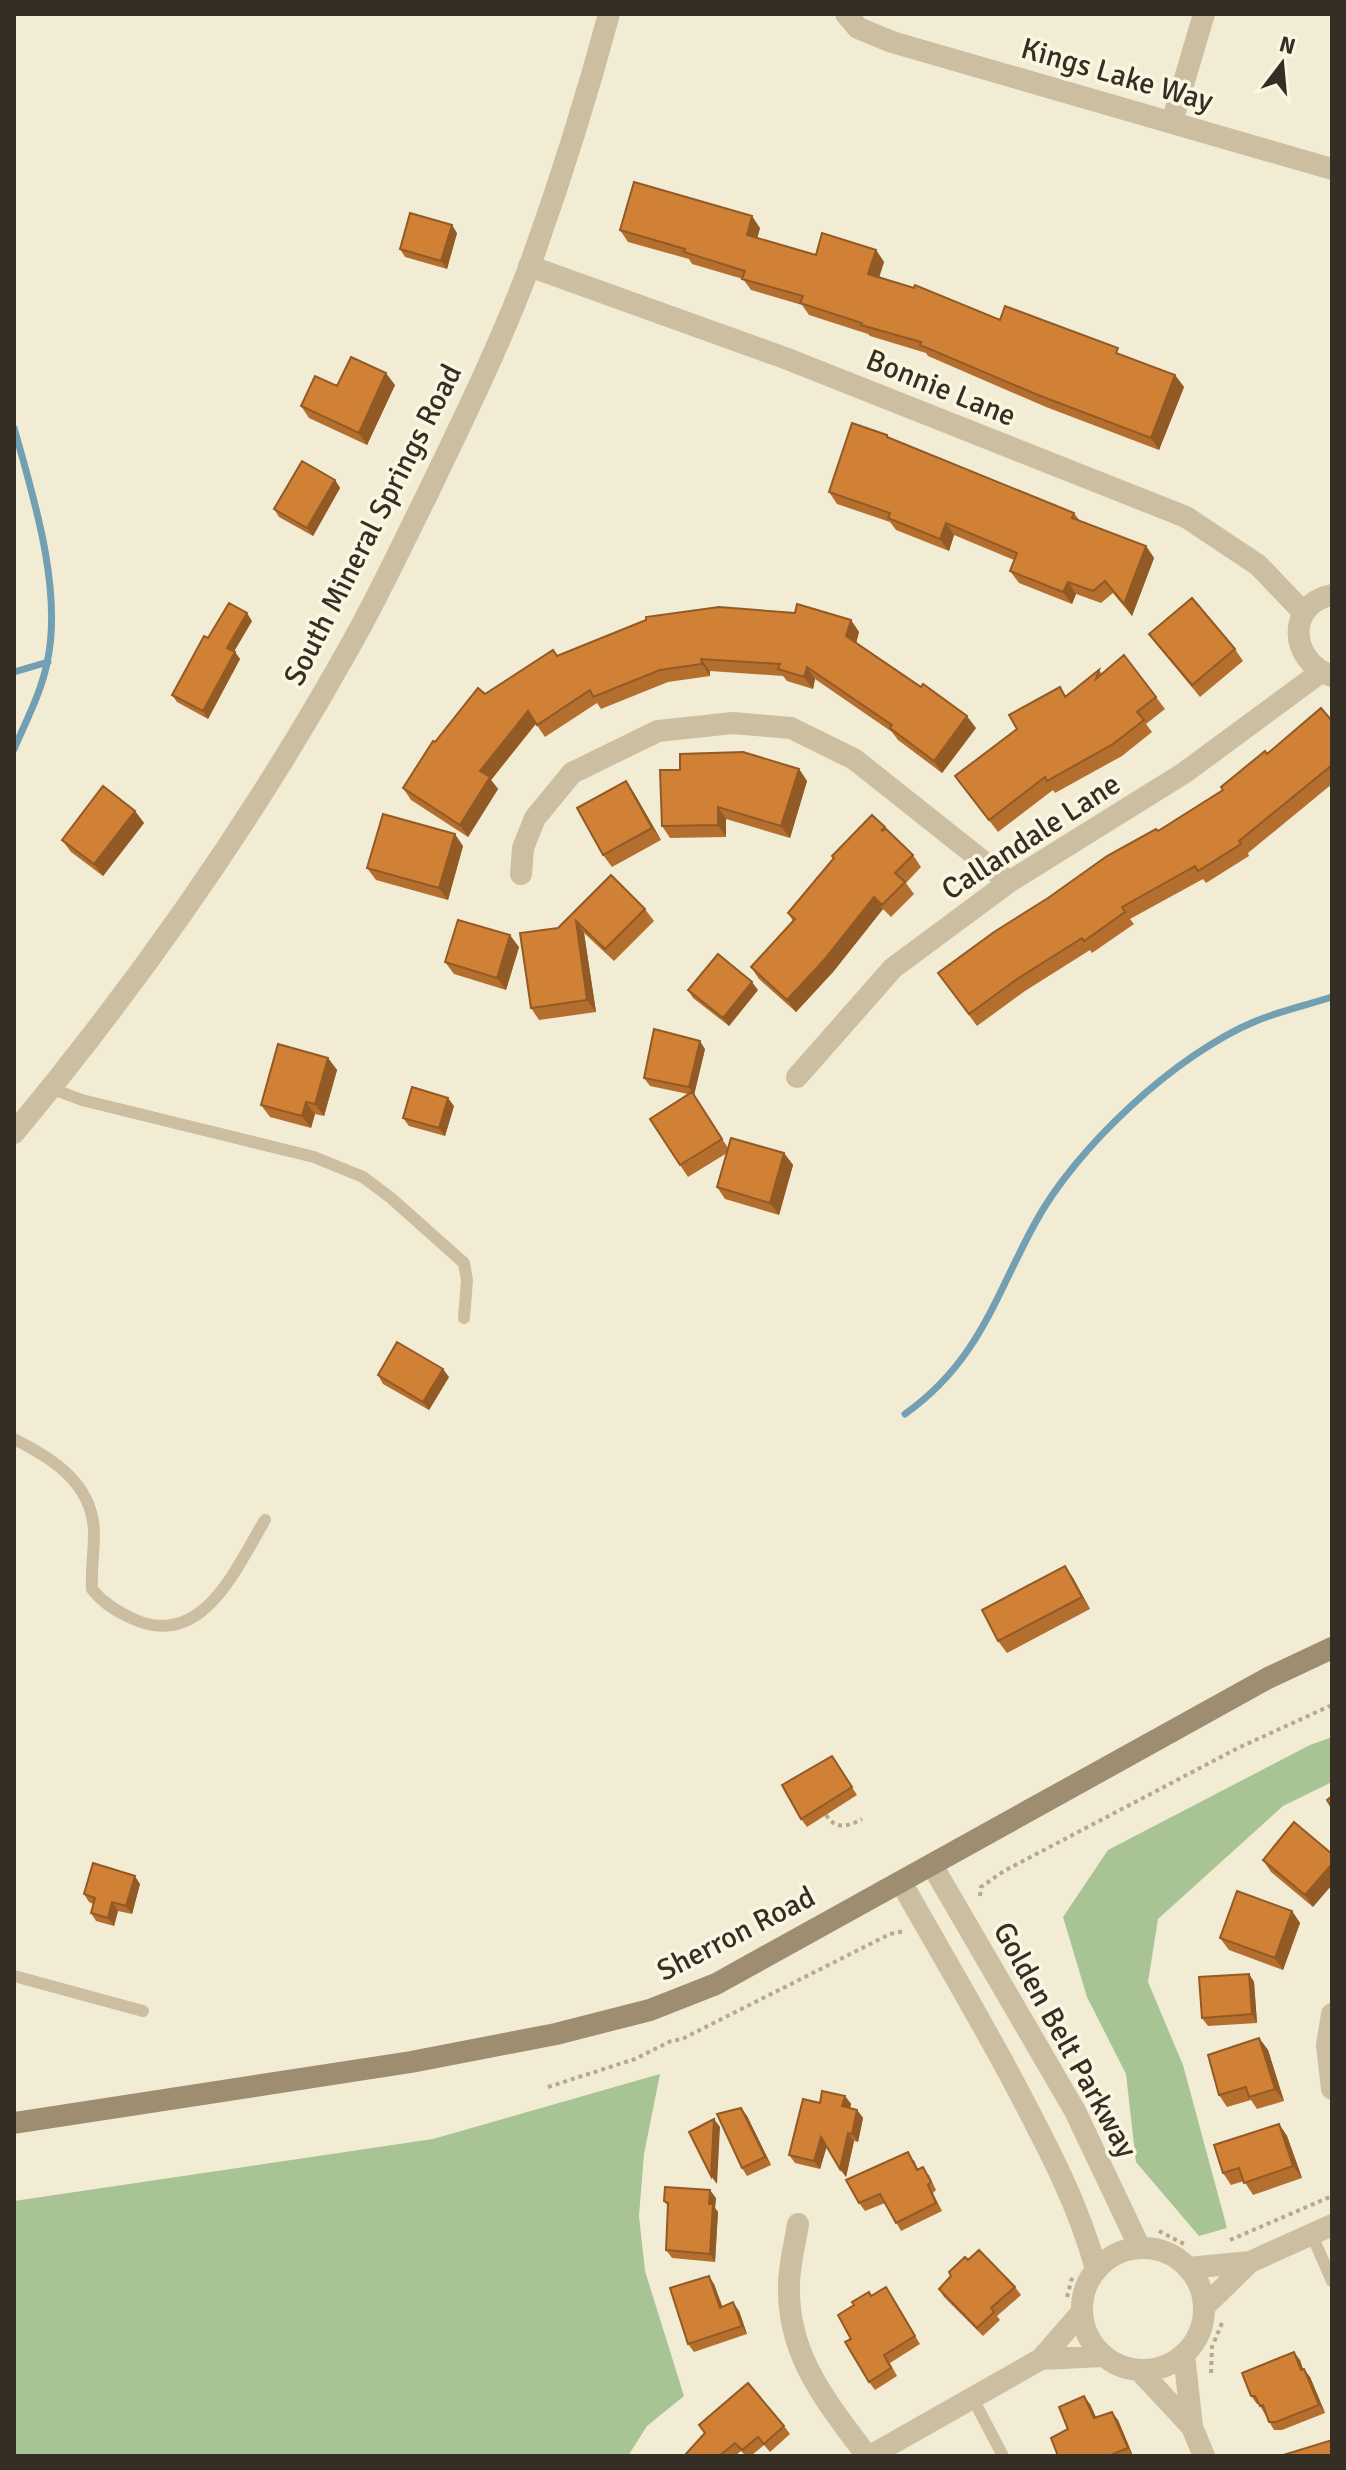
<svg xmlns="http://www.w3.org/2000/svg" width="1346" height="2470" font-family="Signika,sans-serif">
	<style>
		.green { fill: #a8c394 }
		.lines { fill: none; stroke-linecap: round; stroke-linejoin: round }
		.stream { stroke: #72a0b2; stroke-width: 7 }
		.path { stroke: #b7a98b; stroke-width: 4; stroke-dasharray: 4 4; stroke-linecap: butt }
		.service { stroke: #ccbfa1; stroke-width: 12 }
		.minor { stroke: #ccbfa1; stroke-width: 22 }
		.tertiary { stroke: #ccbfa1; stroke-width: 22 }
		.secondary { stroke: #9f8d72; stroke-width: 22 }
		.wall { fill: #b46f2e }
		.shaded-wall { fill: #925a25 }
		.building { fill: #d18135; stroke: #925a25; stroke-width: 2 }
		.labels { text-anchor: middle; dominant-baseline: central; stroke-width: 7; stroke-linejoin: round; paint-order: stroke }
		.street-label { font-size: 30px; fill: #352e24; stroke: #fbf5e2 }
	</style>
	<rect width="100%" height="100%" fill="#f3ecd5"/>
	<!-- green -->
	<path class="green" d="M1332 1737V1782L1283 1806 1158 1919 1148 1982 1183 2065 1227 2228 1199 2236 1136 2162 1126 2074 1087 1997 1063 1917 1108 1850 1310 1745Z
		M660 2074 644 2154 639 2216 645 2271 684 2396 647 2426 628 2456H14V2201L433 2139Z"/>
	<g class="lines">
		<!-- stream -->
		<path class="stream" d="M14 428C34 498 63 592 47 663 41 693 26 721 14 749
			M14 672 48 662
			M905 1414C978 1362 994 1299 1034 1225 1075 1148 1176 1054 1256 1021 1280 1011 1307 1005 1332 997"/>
		<!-- path -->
		<path class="path" d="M826 1815C836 1830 847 1827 862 1819
			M980 1896 981 1887 1004 1871 1238 1748 1332 1705
			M548 2087 635 2059 671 2041 682 2039 890 1934 904 1931
			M1159 2231 1186 2245
			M1230 2240 1332 2196
			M1067 2297 1073 2274
			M1211 2373 1212 2347 1222 2323"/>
		<!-- service -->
		<path class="service" d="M50 1088 82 1100 314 1157 363 1177 391 1198 464 1263 467 1280 464 1318
			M14 1439C54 1459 93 1484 94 1533 94 1552 91 1570 92 1589 103 1603 115 1610 131 1618 202 1652 236 1568 265 1520
			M14 1976 143 2011
			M1311 2233 1332 2281
			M972 2397 1003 2456"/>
		<!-- minor -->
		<path class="minor" d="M846 14 858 28 892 42 1332 169
			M1172 122 1204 14
			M529 266 785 358 1186 517 1258 565 1304 613
			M1332 595C1286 604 1289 661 1332 676
			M521 874 523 848 535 818 572 773 658 731 733 723 791 728 854 759 1009 882
			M797 1077 893 968 1009 882 1184 773 1321 672
			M932 1865 1075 2111 1140 2248
			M901 1882C941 1953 983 2023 1021 2096 1051 2153 1079 2207 1096 2269
			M1332 2014 1327 2045 1332 2089
			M798 2224C795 2244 789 2265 789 2285 787 2356 827 2402 867 2456
			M1082 2309a61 61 0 1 1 122 0a61 61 0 1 1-122 0Z
			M1188 2268 1250 2262
			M1204 2307 1250 2262 1332 2225
			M1184 2354 1192 2427 1204 2456
			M1041 2359 1104 2356
			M1139 2370 1192 2427
			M870 2456 1041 2359 1082 2312"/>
		<!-- tertiary -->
		<path class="tertiary" d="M14 1133C140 981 253 820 349 648 377 599 400 549 425 499 462 422 500 345 530 265 560 182 586 99 609 14"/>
		<!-- secondary -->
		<path class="secondary" d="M14 2123 411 2062 556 2034 650 2010 716 1984 1268 1678 1332 1648"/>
	</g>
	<!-- wall -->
	<path class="wall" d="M760 228 757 238 816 255 876 250 884 262 879 278 1000 320 1123 355 1175 375 1184 387 1159 450 1046 407 928 356 926 353 870 336 868 334 809 315 802 305 751 290 743 279 692 264 689 259 628 242 620 230Z
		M457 233 447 269 405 257 400 249Z
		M395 385 367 445 309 418 301 406 337 386Z
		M887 435 889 438 1074 513 1080 521 1146 546 1154 558 1132 616 1113 593 1101 603 1076 594 1072 604 1019 583 1010 571 1014 560 954 535 949 551 896 530 890 522 837 504 829 492Z
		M335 480 340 488 313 536 279 517 274 509Z
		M851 620 859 632 856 642 976 728 942 773 898 740 892 732 815 679 813 689 787 681 783 676 710 671V676L668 682 601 709 597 703 545 737 536 724 491 780 498 789 468 837 411 800 403 788 435 742 485 694 557 656Z
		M252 621 234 651 240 659 208 719 177 702 172 695 208 638Z
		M1149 634 1235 649 1243 661 1200 697 1158 646Z
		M1099 670 1102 674 1156 697 1165 709 1146 724 1152 732 1122 756 1055 793 1053 790 998 832 955 776 1017 729 1060 687 1066 696Z
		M1332 721V784L1248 853 1249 856 1206 883 1203 879 1130 919 1134 924 1092 953 1090 950 1025 991 977 1026 938 973 1223 790 1267 754Z
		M799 769 807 781 790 838 726 819V837L670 838 662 826Z
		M626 781 634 793 661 840 612 867 603 855Z
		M135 811 144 823 103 876 71 852 62 840Z
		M886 829 913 855 921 867 906 883 914 894 891 917 883 909 833 972 796 1012 759 979 751 967 793 921 788 913Z
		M463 846 448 900 376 880 367 868Z
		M611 875 645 909 654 921 614 961 584 933 596 1012 539 1020 531 1008 558 928Z
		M519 947 506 990 454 974 445 962Z
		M688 990H758L729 1026 693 998Z
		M705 1049 694 1095 728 1148 784 1153 793 1165 779 1215 725 1199 717 1187 727 1153 688 1177 680 1165 688 1094 650 1086 644 1078Z
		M328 1058 337 1070 324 1116 315 1114 311 1128 270 1117 261 1105Z
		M454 1106 445 1136 409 1126 403 1118Z
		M378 1375 449 1377 429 1410 383 1384Z
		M1065 1566 1073 1578 1090 1609 1007 1653 998 1641Z
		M832 1756 857 1795 807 1827 801 1819Z
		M1294 1822 1313 1907 1271 1872 1263 1860Z
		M140 1884 132 1914 118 1911 114 1926 96 1921 91 1913 93 1904 89 1902 84 1894Z
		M1292 1911 1300 1923 1283 1970 1229 1950 1220 1938Z
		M1249 1974 1254 1982 1257 2023 1208 2026 1202 2018Z
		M1259 2038 1268 2050 1284 2101 1257 2109 1251 2100 1227 2107 1219 2095Z
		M845 2096 851 2104 850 2108 857 2110 863 2118 858 2142 854 2141 846 2177 827 2146 820 2169 795 2163 789 2155 820 2103Z
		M741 2108 747 2116 771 2165 747 2176 742 2168Z
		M1279 2124 1287 2136 1302 2178 1253 2195 1244 2181 1231 2185 1223 2173Z
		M914 2160 918 2169 929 2175 936 2190 933 2193 942 2211 901 2231 885 2203 865 2211 859 2203Z
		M716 2198 715 2208 718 2212 715 2262 672 2258 666 2250 668 2206 664 2201Z
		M968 2260 1015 2287 1021 2295 997 2316 1000 2320 983 2336 944 2297 939 2289Z
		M714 2284 722 2307 739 2311 747 2334 694 2352 688 2344Z
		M886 2287 920 2344 890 2363 897 2376 875 2390 869 2382 851 2339 871 2296Z
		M1300 2360 1303 2369 1310 2377 1325 2413 1282 2430H1274L1259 2404H1257L1251 2396Z
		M1090 2404 1096 2418 1118 2420 1133 2456H1058L1068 2429Z
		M699 2425 784 2426 790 2434 770 2452 764 2445 751 2456H746L741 2451 735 2456H684L705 2433Z"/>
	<!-- shaded-wall -->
	<path class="shaded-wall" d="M752 216 760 228 755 247 747 235Z
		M452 225 457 233 447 269 441 261Z
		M876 250 884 262 876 286 868 274Z
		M386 373 395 385 367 445 359 433Z
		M1175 375 1184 387 1159 450 1151 438Z
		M335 480 340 488 313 536 307 528Z
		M946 523 954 535 949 551 940 539Z
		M1146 546 1154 558 1132 616 1124 604Z
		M1068 582 1076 594 1072 604 1063 592Z
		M247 613 252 621 232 655 227 648Z
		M851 620 859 632 855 648 846 636Z
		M235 652 240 659 208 719 203 711Z
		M701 659 710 671V676L702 664Z
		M807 667 815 679 813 689 804 677Z
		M528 711 536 723 491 780 498 789 468 837 460 825 480 771Z
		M967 716 976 728 942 773 934 761Z
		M799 769 807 781 790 838 781 826Z
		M626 781 634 793 661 840 652 828Z
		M718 807 726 819V837L718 825Z
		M135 811 144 823 103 876 94 864Z
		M455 834 463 846 448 900 439 888Z
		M874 897 883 909 833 972 796 1012 787 1000Z
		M576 921 584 933 596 1012 587 1000Z
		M510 935 519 947 506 990 497 978Z
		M752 982 758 990 729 1026 723 1018Z
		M700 1041 705 1049 694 1095 730 1151 689 1087Z
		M328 1058 337 1070 324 1116 315 1104Z
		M448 1098 454 1106 445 1136 439 1128Z
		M306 1102 315 1114 311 1128 302 1116Z
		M784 1153 793 1165 779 1215 770 1203Z
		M443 1369 449 1377 429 1410 423 1402Z
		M1065 1566 1073 1578 1090 1609 1082 1597Z
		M1332 1864V1885L1313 1907 1305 1895Z
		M135 1876 140 1884 132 1914 126 1906Z
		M112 1902 118 1911 114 1926 108 1918Z
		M1292 1911 1300 1923 1283 1970 1275 1958Z
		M1249 1974 1254 1982 1257 2023 1252 2014Z
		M1259 2038 1268 2050 1284 2101 1275 2089Z
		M845 2096 851 2104 848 2114 842 2106Z
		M741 2108 747 2116 771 2165 765 2157Z
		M857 2110 863 2118 858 2142 852 2134Z
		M714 2119 720 2127 717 2184 711 2176Z
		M1279 2124 1287 2136 1302 2178 1293 2166Z
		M848 2133 854 2141 846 2177 840 2169Z
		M821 2137 827 2145 820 2169 814 2161Z
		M710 2190 716 2198 715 2208 718 2212 715 2262 710 2254Z
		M709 2276 714 2284 726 2316 720 2308Z
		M733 2302 739 2311 747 2334 742 2326Z
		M1294 2352 1300 2360 1306 2379 1301 2370Z
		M1304 2369 1310 2377 1325 2413 1319 2405Z
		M1084 2396 1090 2404 1100 2426 1094 2418Z
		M1112 2412 1118 2420 1133 2456 1128 2448Z"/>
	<!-- building -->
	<path class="building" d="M634 182 752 216 747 235 816 255 822 233 876 250 868 274 914 288 915 285 1000 320 1005 306 1118 348 1116 353 1175 375 1151 438 1038 395 920 345 921 342 861 325 862 323 800 303 803 296 742 279 745 271 684 252 685 249 620 230Z
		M410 213 452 225 441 261 400 249Z
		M351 357 386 373 359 433 301 406 315 376 337 386Z
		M852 423 887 435V437L1074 513 1072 518 1146 546 1124 604 1105 581 1093 591 1068 582 1063 592 1010 571 1017 553 946 523 940 539 888 518 890 513 829 492Z
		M302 461 335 480 307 528 274 509Z
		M1192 598 1235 649 1192 685 1149 634Z
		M229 603 247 613 227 648 235 652 203 711 172 695 204 636 208 638Z
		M797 604 851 620 846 636 921 687 923 684 967 716 934 761 890 728 892 725 807 667 804 677 778 669 780 664 701 659 702 664 660 670 593 697 590 690 537 725 528 711 480 771 490 777 460 825 403 788 433 741 435 742 478 688 485 694 553 650 557 656 646 620V617L719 607 795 613Z
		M1124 655 1156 697 1137 712 1144 720 1113 744 1047 781 1045 777 989 820 955 776 1017 729 1009 715 1060 687 1065 697 1099 670 1096 679Z
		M1321 708 1332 721V765L1239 841 1241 844 1198 871 1195 866 1122 907 1125 912 1084 941 1082 938 1017 979 969 1014 938 973 994 932 1048 898 1107 856 1156 829 1158 831 1223 790 1221 787 1265 751 1267 754Z
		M743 752 799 769 781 826 718 807V825L662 826 660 770H680V754Z
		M626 781 652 828 603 855 577 808Z
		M103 786 135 811 94 864 62 840Z
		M383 814 455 834 439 888 367 868Z
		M872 815 885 827 881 831 886 829 913 855 895 873 905 882 882 905 874 897 824 960 787 1000 751 967 795 919 788 913 834 858 832 856Z
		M611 875 645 909 605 949 576 921 587 1000 531 1008 520 933 558 928Z
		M458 920 510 935 497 978 445 962Z
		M718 954 752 982 723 1018 688 990Z
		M654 1029 700 1041 689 1087 644 1078Z
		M278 1044 328 1058 315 1104 306 1102 302 1116 261 1105Z
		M412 1087 448 1098 439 1128 403 1118Z
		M692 1092 722 1139 680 1165 650 1119Z
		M731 1138 784 1153 770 1203 717 1187Z
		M397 1342 443 1369 423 1402 378 1375Z
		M1065 1566 1082 1597 998 1641 982 1610Z
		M832 1756 852 1787 801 1819 782 1785Z
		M1332 1796V1808L1327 1800Z
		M1294 1822 1332 1854V1864L1305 1895 1263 1860Z
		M93 1863 135 1876 126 1906 112 1902 108 1918 91 1913 95 1898 84 1894Z
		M1237 1891 1292 1911 1275 1958 1220 1938Z
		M1249 1974 1252 2014 1202 2018 1199 1977Z
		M1259 2038 1275 2089 1249 2097 1246 2087 1219 2095 1208 2055Z
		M822 2091 845 2096 842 2106 857 2110 852 2134 848 2133 840 2169 821 2137 814 2161 789 2155 803 2099 820 2103Z
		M741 2108 765 2157 742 2168 717 2114Z
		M714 2119 711 2176 689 2132Z
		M1279 2124 1293 2166 1244 2183 1239 2168 1223 2173 1214 2145Z
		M908 2152 917 2170 923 2167 931 2182 928 2185 936 2203 896 2223 880 2194 859 2203 846 2180Z
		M665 2187 710 2190 709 2204H713L710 2254 666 2250 668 2203 664 2201Z
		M979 2250 1015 2287 991 2308 994 2312 977 2328 939 2289 951 2276 949 2272 965 2257 968 2260Z
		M709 2276 720 2308 733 2302 742 2326 688 2344 670 2288Z
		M886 2287 915 2336 884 2355 891 2368 869 2382 845 2342 851 2339 838 2315 854 2305 852 2302 869 2292 871 2296Z
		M1294 2352 1301 2370 1304 2369 1319 2405 1276 2422H1269L1263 2405 1260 2406 1255 2396H1251L1242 2373Z
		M748 2383 784 2426 764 2444 758 2437 742 2450 735 2443 719 2456H684L705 2433 699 2425Z
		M1084 2396 1094 2418 1112 2412 1128 2448 1108 2456H1058L1051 2438 1068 2429 1059 2407Z
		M1332 2440V2456H1280Z"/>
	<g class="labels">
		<!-- street labels -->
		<g class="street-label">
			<text transform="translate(1117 75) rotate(16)">Kings Lake Way</text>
			<text transform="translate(941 388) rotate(22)">Bonnie Lane</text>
			<text transform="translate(373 525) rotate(-63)">South Mineral Springs Road</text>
			<text transform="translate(1031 837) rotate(-33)">Callandale Lane</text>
			<text transform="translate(736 1934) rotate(-27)">Sherron Road</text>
			<text transform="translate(1065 2040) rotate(61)">Golden Belt Parkway</text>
		</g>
	</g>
	<!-- border -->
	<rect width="1346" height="2470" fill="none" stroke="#352e24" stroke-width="32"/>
	<!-- north arrow -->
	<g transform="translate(1282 64) rotate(16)" stroke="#fbf5e2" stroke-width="6" paint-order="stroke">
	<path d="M0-6L14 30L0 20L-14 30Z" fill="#352e24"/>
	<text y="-12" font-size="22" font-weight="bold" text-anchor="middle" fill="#352e24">N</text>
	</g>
</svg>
